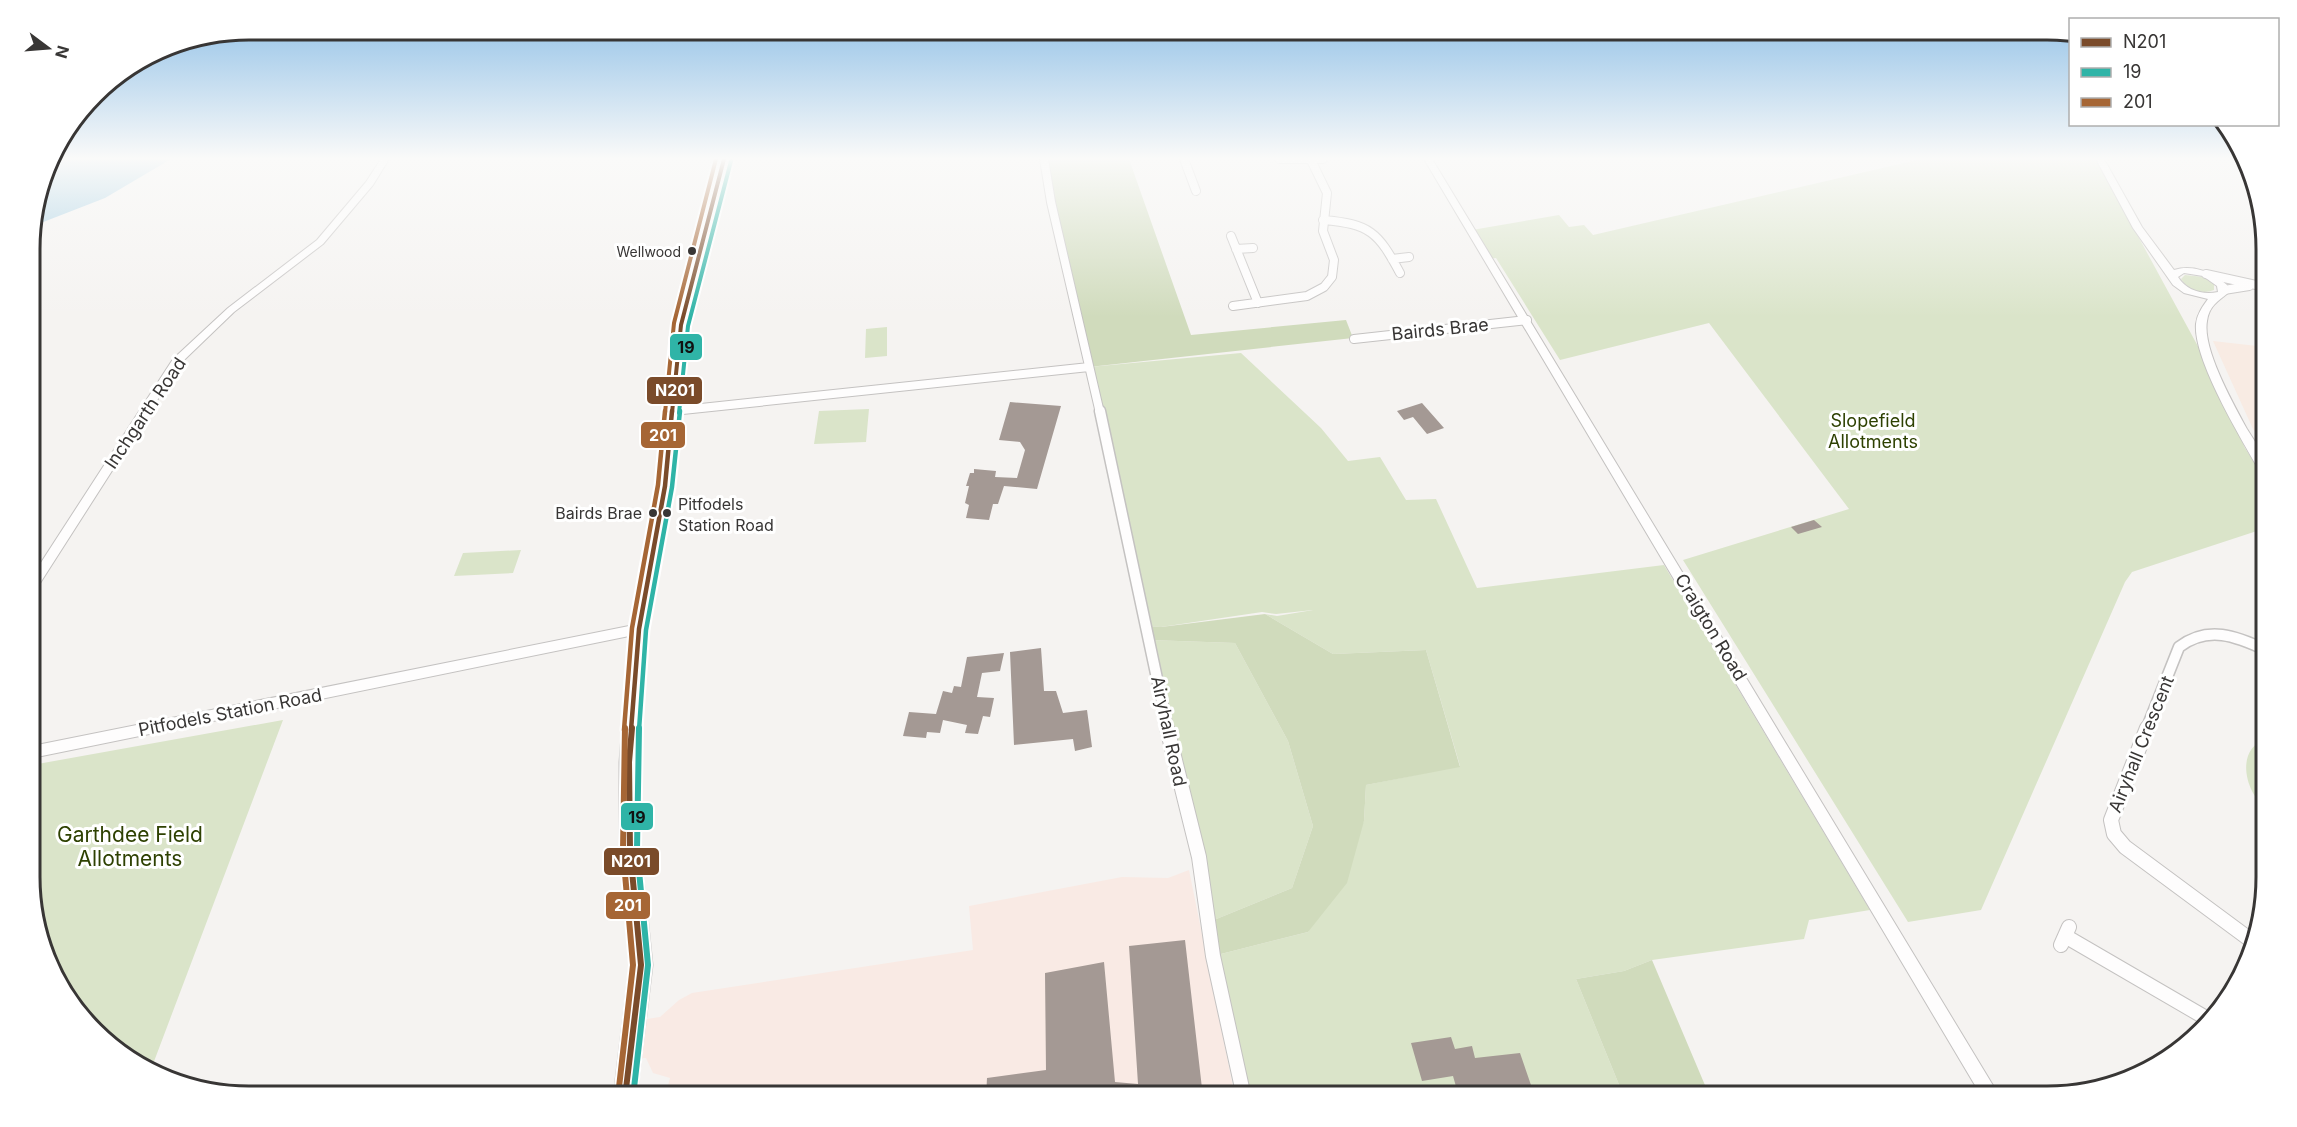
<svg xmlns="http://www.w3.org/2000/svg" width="2297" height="1127" font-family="Inter,sans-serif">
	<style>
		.commercial { fill: #f8ebe3 }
		.education { fill: #f9eae4 }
		.green { fill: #dae4c9 }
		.forest { fill: #d0dbbc }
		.water { fill: #a2cde2 }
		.building { fill: #a49994 }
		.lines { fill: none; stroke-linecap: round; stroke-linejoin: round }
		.minor-far2-casing { stroke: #c4c2c1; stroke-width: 10 }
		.minor-far1-casing { stroke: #c4c2c1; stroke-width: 13 }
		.minor-casing { stroke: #c4c2c1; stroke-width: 16 }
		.tertiary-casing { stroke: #c4c2c1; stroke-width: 2 }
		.primary-casing { stroke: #c4c2c1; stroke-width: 3 }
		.minor-far2 { stroke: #fefdfd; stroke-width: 8 }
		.minor-far1 { stroke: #fefdfd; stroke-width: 10 }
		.minor { stroke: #fefdfd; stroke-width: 14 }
		.tertiary { fill: #fefdfd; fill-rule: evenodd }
		.primary { fill: #fefdfd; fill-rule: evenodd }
		.bus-1-far2-casing { stroke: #fff; stroke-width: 8 }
		.bus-1-far1-casing { stroke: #fff; stroke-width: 9 }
		.bus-1-casing { stroke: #fff; stroke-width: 10 }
		.bus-2-far2-casing { stroke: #fff; stroke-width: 8 }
		.bus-2-far1-casing { stroke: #fff; stroke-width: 9 }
		.bus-2-casing { stroke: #fff; stroke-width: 10 }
		.bus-3-far2-casing { stroke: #fff; stroke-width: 8 }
		.bus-3-far1-casing { stroke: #fff; stroke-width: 9 }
		.bus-3-casing { stroke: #fff; stroke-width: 10 }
		.bus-1-far2 { stroke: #7a4b2a; stroke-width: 4 }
		.bus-1-far1 { stroke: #7a4b2a; stroke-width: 4.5 }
		.bus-1 { stroke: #7a4b2a; stroke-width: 6 }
		.bus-2-far2 { stroke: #2fb4a7; stroke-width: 4 }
		.bus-2-far1 { stroke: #2fb4a7; stroke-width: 4.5 }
		.bus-2 { stroke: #2fb4a7; stroke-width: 6 }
		.bus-3-far2 { stroke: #a66635; stroke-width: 4 }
		.bus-3-far1 { stroke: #a66635; stroke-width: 4.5 }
		.bus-3 { stroke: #a66635; stroke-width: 6 }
		.bus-dot { fill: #383635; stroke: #fff; stroke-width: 2 }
		.labels { text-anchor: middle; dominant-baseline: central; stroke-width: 6; stroke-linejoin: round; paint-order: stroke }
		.far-bus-label { font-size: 14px; fill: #383635; stroke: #fff; text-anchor: end }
		.bus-label { font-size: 16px; fill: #383635; stroke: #fff; text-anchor: start }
		.street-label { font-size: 18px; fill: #383635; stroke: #fff }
		.park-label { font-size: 18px; fill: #2e4102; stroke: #fff }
		.near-park-label { font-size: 21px; fill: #2e4102; stroke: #fff }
		.rim { fill: none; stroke: #383635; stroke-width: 3 }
		.line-badge { stroke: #fff; stroke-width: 2 }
		.badge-label { font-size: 16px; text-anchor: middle; font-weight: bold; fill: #fff }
		.pale-badge-label { font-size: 16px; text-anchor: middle; font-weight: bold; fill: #111 }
	</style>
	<rect width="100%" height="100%" fill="#f5f3f1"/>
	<!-- commercial -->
	<path class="commercial" d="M2213 341 2266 347V448L2253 429Z"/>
	<!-- education -->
	<path class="education" d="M1189 870 1235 1097H665L670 1078 653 1073 646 1058H641L647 1019 660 1017 679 1000 692 993 973 950 969 906 1122 877 1168 878Z"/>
	<!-- green -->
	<path class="green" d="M1921 159H2096L2200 350 2245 448 2266 481V528L2132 572 2125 582 1981 910 1908 922 1683 560 1849 509 1709 323 1560 360 1496 258 1489 259 1472 230 1559 215 1569 227 1584 225 1593 235Z
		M2185 275 2204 277 2214 284V290C2202 295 2188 290 2181 279Z
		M887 327V356L865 358 866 329Z
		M1241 353 1321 428 1348 461 1380 457 1406 500 1436 499 1477 588 1664 565 1870 910 1809 920 1804 939 1652 960 1624 971 1576 979 1624 1097H1245L1213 956 1308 932 1364 821 1366 785 1460 766 1426 650 1333 654 1265 614 1277 616 1313 610 1276 614 1262 612 1161 627 1147 626 1089 367Z
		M869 409 866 442 814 444 819 411Z
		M521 550 513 573 454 576 463 553Z
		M1150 640 1235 643 1288 741 1313 826 1292 888 1209 922Z
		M283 720 150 1072 75 1011 32 906V765Z
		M2267 739V809C2245 794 2234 748 2267 739Z"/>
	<!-- forest -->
	<path class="forest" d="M1044 159H1129L1191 335 1346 320 1353 338 1089 367Z
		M1265 614 1333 654 1426 650 1460 767 1366 785 1364 821 1347 883 1308 932 1213 956 1209 922 1292 888 1313 826 1288 741 1235 643 1150 640 1147 626 1161 627Z
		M1652 960 1710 1097H1624L1576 979 1624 971Z"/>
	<!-- water -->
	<path class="water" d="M51 159H171L105 198 33 226Z"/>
	<!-- building -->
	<path class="building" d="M1010 402 1061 406 1037 489 1004 486 998 504H993L989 520 966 518 969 505 965 503 969 486H966L970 473H974V469L996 471 995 477 1017 478 1025 450 1020 442 999 440Z
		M1422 403 1444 428 1427 434 1413 417 1404 420 1397 411Z
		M1814 520 1822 527 1798 534 1791 527Z
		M1041 648 1044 691H1056L1063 713 1087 710 1092 747 1075 751 1073 739 1014 745 1010 652Z
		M1004 653 1000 671 982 673 977 697 994 698 990 717 983 716 978 734 965 733 967 725 943 720 940 733 927 732 926 738 903 736 909 712 936 714 943 691 952 693 954 686 961 687 967 657Z
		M1185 940 1203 1097H986L987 1078 1046 1070 1045 973 1104 962 1115 1082 1138 1084 1129 946Z
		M1451 1037 1455 1049 1472 1046 1475 1058 1520 1053 1532 1088 1494 1097H1459L1453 1076 1422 1081 1411 1043Z"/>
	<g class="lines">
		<defs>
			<path id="minor-far2" d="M1044 159 1051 202 1100 413
				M1184 159 1196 191
				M1279 159H1323
				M1323 220C1370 224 1378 232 1400 273
				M1231 236 1258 303
				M1236 249 1253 248
				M1392 259 1409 257
				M2206 274 2265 287
				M2224 290 2249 286
				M1233 306 1307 296 1324 287 1332 277 1334 260 1323 231 1327 193 1311 160
				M1354 339 1527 320
				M673 411 1089 367"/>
			<path id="minor-far1" d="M1100 411 1168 730
				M2146 730 2179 647C2208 625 2236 636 2266 650"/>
			<path id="minor" d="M1167 728 1199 857 1213 956 1244 1097
				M2147 728 2111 820 2114 834 2125 847 2252 941
				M2065 936 2206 1018
				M2061 945 2069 927"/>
			<path id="tertiary" d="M381 159H389L373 185 323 244 234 312 181 363 35 591 31 593V578L173 359 228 308 317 240 366 182Z
				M1424 159H1432L2000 1097H1982Z
				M2096 159H2104L2142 227 2174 270C2192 264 2213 272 2227 285L2228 293C2218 301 2209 306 2207 321 2202 349 2234 405 2247 429 2253 439 2262 451 2266 462 2267 466 2266 472 2266 476L2262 475C2243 442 2193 360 2196 324 2197 314 2203 306 2208 299L2184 293 2173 285 2133 228ZM2184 273 2203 276 2217 286 2218 292C2203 295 2187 291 2178 277Z
				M639 624 643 626 645 629 643 632 639 634 32 758V746Z"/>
			<path id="primary" d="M718 159H730L688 325 673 486 648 629 638 762 640 850 652 965 636 1097H614L630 965 620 850V762L630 629 657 486 674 325Z"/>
		</defs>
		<!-- minor-far2 casing -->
		<use href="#minor-far2" class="minor-far2-casing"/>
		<!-- minor-far1 casing -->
		<use href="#minor-far1" class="minor-far1-casing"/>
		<!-- minor casing -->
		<use href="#minor" class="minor-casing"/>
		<!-- tertiary casing -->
		<use href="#tertiary" class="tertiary-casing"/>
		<!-- primary casing -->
		<use href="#primary" class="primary-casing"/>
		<!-- minor-far2 -->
		<use href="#minor-far2" class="minor-far2"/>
		<!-- minor-far1 -->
		<use href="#minor-far1" class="minor-far1"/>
		<!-- minor -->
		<use href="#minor" class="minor"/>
		<!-- tertiary -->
		<use href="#tertiary" class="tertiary"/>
		<!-- primary -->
		<use href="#primary" class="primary"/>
		<defs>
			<path id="bus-1-far2" d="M672 413 681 325 724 159"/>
			<path id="bus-1-far1" d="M631 730 639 629 665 486 672 411"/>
			<path id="bus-1" d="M625 1097 641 965 630 850 629 762 632 728"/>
			<path id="bus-2-far2" d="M679 413 688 326 731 161"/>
			<path id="bus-2-far1" d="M639 730 646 630 672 487 680 411"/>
			<path id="bus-2" d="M633 1097 648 965 637 850 639 728"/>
			<path id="bus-3-far2" d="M665 413 674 323 716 159"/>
			<path id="bus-3-far1" d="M624 730 632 628 658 485 665 411"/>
			<path id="bus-3" d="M618 1096 633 965 623 851 625 728"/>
		</defs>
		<!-- bus-1-far2 casing -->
		<use href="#bus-1-far2" class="bus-1-far2-casing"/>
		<!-- bus-1-far1 casing -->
		<use href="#bus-1-far1" class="bus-1-far1-casing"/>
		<!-- bus-1 casing -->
		<use href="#bus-1" class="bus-1-casing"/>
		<!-- bus-2-far2 casing -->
		<use href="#bus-2-far2" class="bus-2-far2-casing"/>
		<!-- bus-2-far1 casing -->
		<use href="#bus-2-far1" class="bus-2-far1-casing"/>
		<!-- bus-2 casing -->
		<use href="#bus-2" class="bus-2-casing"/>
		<!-- bus-3-far2 casing -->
		<use href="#bus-3-far2" class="bus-3-far2-casing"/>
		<!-- bus-3-far1 casing -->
		<use href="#bus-3-far1" class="bus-3-far1-casing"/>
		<!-- bus-3 casing -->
		<use href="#bus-3" class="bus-3-casing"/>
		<!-- bus-1-far2 -->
		<use href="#bus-1-far2" class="bus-1-far2"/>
		<!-- bus-1-far1 -->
		<use href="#bus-1-far1" class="bus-1-far1"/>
		<!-- bus-1 -->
		<use href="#bus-1" class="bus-1"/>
		<!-- bus-2-far2 -->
		<use href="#bus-2-far2" class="bus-2-far2"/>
		<!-- bus-2-far1 -->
		<use href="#bus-2-far1" class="bus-2-far1"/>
		<!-- bus-2 -->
		<use href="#bus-2" class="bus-2"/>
		<!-- bus-3-far2 -->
		<use href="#bus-3-far2" class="bus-3-far2"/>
		<!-- bus-3-far1 -->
		<use href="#bus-3-far1" class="bus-3-far1"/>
		<!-- bus-3 -->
		<use href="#bus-3" class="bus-3"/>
	</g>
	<!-- sky -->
	<linearGradient id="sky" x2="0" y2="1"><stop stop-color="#8cbee6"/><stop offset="0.5" stop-color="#fafaf9"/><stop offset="1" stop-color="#fafaf9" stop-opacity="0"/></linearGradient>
	<rect width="2297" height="317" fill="url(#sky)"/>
	<!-- markers -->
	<g class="bus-dot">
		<circle cx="692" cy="251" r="5"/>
		<circle cx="653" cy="513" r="5"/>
		<circle cx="667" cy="513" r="5"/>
	</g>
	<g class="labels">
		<!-- far-bus labels -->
		<g class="far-bus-label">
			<text x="681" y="251">Wellwood</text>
		</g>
		<!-- bus labels -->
		<g class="bus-label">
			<text x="678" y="504">Pitfodels<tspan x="678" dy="21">Station Road</tspan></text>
			<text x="642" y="513" text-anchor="end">Bairds Brae</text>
		</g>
		<!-- street labels -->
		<g class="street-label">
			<text transform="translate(1440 329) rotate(-6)">Bairds Brae</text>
			<text transform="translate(145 413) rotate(-56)">Inchgarth Road</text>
			<text transform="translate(1711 627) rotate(59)">Craigton Road</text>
			<text transform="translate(230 712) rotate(-11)">Pitfodels Station Road</text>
			<text transform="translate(1169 731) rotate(78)">Airyhall Road</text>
			<text transform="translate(2141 744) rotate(-68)">Airyhall Crescent</text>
		</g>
		<!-- park labels -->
		<g class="park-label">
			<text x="1873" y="420">Slopefield<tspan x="1873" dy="21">Allotments</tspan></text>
		</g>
		<!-- near-park labels -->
		<g class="near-park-label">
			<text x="130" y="834">Garthdee Field<tspan x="130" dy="24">Allotments</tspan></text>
		</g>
	</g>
	<!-- crop -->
	<path d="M0 0H2297V1127H0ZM249 40H2047A209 209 0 0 1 2256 249V877A209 209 0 0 1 2047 1086H249A209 209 0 0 1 40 877V249A209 209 0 0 1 249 40Z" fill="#fff" fill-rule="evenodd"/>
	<path class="rim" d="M249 40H2047A209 209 0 0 1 2256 249V877A209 209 0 0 1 2047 1086H249A209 209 0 0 1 40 877V249A209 209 0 0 1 249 40Z"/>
	<g class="line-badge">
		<rect x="669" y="333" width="34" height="28" rx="6" fill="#2fb4a7"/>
		<rect x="646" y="376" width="57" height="29" rx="6" fill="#7a4b2a"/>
		<rect x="640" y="421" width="46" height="28" rx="6" fill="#a66635"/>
		<rect x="620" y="802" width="34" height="29" rx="6" fill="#2fb4a7"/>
		<rect x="603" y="847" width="57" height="29" rx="6" fill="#7a4b2a"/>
		<rect x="605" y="891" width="46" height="29" rx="6" fill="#a66635"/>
	</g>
	<g class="badge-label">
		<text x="675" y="396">N201</text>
		<text x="663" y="441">201</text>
		<text x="631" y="867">N201</text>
		<text x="628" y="911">201</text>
	</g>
	<g class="pale-badge-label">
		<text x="686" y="353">19</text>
		<text x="637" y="823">19</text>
	</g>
	<!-- legend -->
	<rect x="2069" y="18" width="210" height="108" fill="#ffffff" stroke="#afafae" stroke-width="1.5"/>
	<rect x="2081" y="38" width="30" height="9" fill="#7a4b2a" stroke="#afafae" stroke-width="1.5"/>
	<text x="2123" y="48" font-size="18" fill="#383635">N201</text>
	<rect x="2081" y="68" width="30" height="9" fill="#2fb4a7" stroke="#afafae" stroke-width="1.5"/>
	<text x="2123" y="78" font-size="18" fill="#383635">19</text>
	<rect x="2081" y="98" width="30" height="9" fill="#a66635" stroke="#afafae" stroke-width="1.5"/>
	<text x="2123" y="108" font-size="18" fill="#383635">201</text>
	<!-- north arrow -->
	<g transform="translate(48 48) rotate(106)" stroke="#ffffff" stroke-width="4.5" paint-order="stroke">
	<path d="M0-4.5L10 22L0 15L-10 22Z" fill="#383635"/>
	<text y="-9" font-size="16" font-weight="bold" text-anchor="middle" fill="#383635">N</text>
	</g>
</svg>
